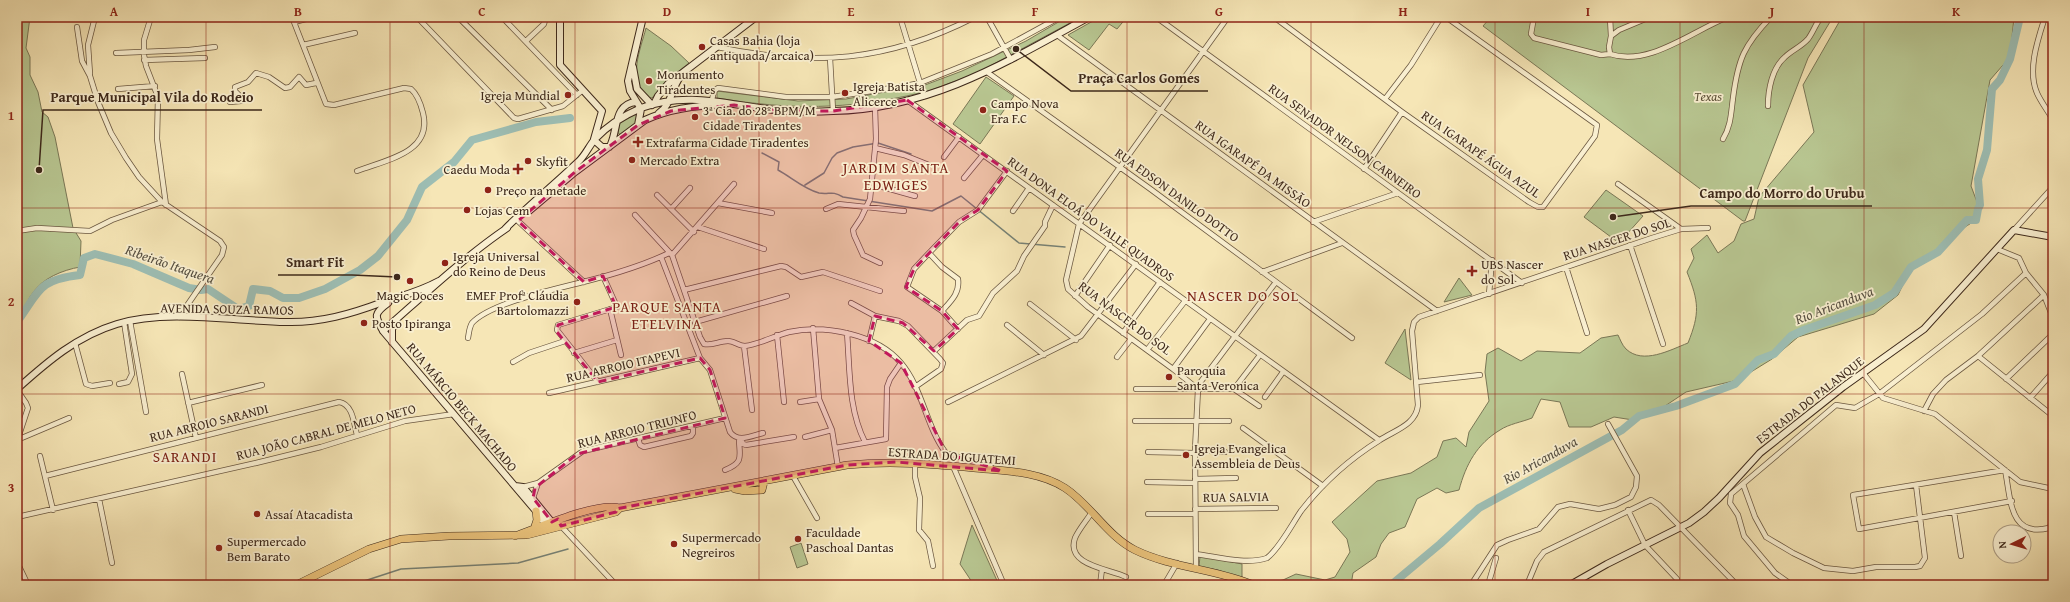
<svg xmlns="http://www.w3.org/2000/svg" width="2070" height="602" font-family="'Gentium Book Plus',serif">
	<style>
		.green { fill: #b8c691; stroke: #7a7756 }
		.lines { fill: none; stroke-linecap: round; stroke-linejoin: round }
		.stream { stroke: #778276; stroke-width: 1.5 }
		.river { stroke: #9dbeb4; stroke-width: 8 }
		.street-casing { stroke: #6b5841; stroke-width: 6 }
		.secondary-casing { stroke: #3d281a; stroke-width: 8 }
		.primary-casing { stroke: #3d281a; stroke-width: 8 }
		.street { stroke: #f9efd0; stroke-width: 4.5 }
		.secondary { stroke: #f9efd0; stroke-width: 6 }
		.primary { stroke: #ebc37b; stroke-width: 7 }
		.marked { fill: #c2185b; fill-opacity: 0.2; stroke: #c2185b; stroke-width: 3; stroke-dasharray: 8 5; stroke-linejoin: round }
		.grid { fill: none; stroke: #8f2418; stroke-width: 1; stroke-opacity: 0.55 }
		.poi-dot { fill: #8f2418; stroke: #f9efd0; stroke-width: 1.5 }
		.labels { text-anchor: middle; dominant-baseline: central; stroke-width: 3.5; stroke-linejoin: round; paint-order: stroke }
		.poi-label { font-size: 13px; fill: #3d281a; stroke: #f9efd0; text-anchor: start }
		.park-label { font-size: 13px; font-style: italic; fill: #5c5038; stroke: #f9efd0 }
		.street-label { font-size: 13px; fill: #3d281a; stroke: #f9efd0 }
		.water-label { font-size: 14px; font-style: italic; fill: #554e40; stroke: #f9efd0 }
		.quarter-label { font-size: 15px; letter-spacing: 1px; fill: #7a1f14; stroke: #f9efd0 }
		.leader { fill: none; stroke: #3d281a; stroke-width: 1.5 }
		.callout-dot { fill: #3d281a; stroke: #f9efd0; stroke-width: 1.5 }
		.callout-label { font-size: 14px; text-anchor: middle; font-weight: bold; fill: #3d281a; stroke: #f9efd0; stroke-width: 3.5; stroke-linejoin: round; paint-order: stroke }
		.neatline { fill: none; stroke: #8f2418; stroke-width: 1.5 }
		.grid-label { font-size: 13px; text-anchor: middle; font-weight: bold; fill: #8f2418 }
	</style>
	<rect width="100%" height="100%" fill="#f6e6b6"/>
	<filter id="stains"><feTurbulence type="fractalNoise" baseFrequency=".005" numOctaves="4"/><feColorMatrix values="0 0 0 0 .2 0 0 0 0 .09 0 0 0 0 .02 0 0 0 .5 -.17"/></filter>
	<radialGradient id="worn" r=".72"><stop offset=".6" stop-color="#630" stop-opacity="0"/><stop offset="1" stop-color="#630" stop-opacity=".3"/></radialGradient>
	<!-- green -->
	<path class="green" d="M17 17H30L26 48 30 57V75L38 92 42 112 48 117 55 137 73 228 81 241 80 267C63 270 42 278 32 294 26 302 25 310 17 317Z
		M1067 17H1081L977 73 926 92 925 85 962 71 1026 41Z
		M1100 17H1127L1117 29 1109 24 1089 50 1068 35Z
		M1491 17H1833L1808 58 1745 221H1743L1483 26Z
		M1842 17H2014L2010 57 1990 80 1971 186 1980 210 1976 220 1954 234 1944 250 1909 272 1898 295 1874 314 1798 337 1772 359 1738 380 1686 392 1662 408 1633 420 1614 417 1591 427H1569L1560 402 1541 399 1532 418C1522 422 1509 424 1500 430 1477 444 1466 464 1459 490L1446 493 1437 488 1417 499 1405 527 1389 533 1381 544 1376 557 1353 573 1351 585H1271L1270 583 1283 580 1296 574 1325 580 1335 577 1350 552 1347 539 1332 522 1377 481 1411 473 1437 457 1443 441 1456 438 1466 447 1469 432 1489 401 1485 372 1487 354 1498 348 1521 361 1537 351 1580 353 1601 338 1618 335C1620 339 1622 345 1626 349 1643 365 1670 350 1688 343 1700 313 1699 302 1687 272L1694 258 1691 249 1707 235 1718 253 1734 241 1741 224 1754 219 1759 197 1814 132 1803 85Z
		M646 28 671 46 689 63 670 78 652 98 646 97C628 77 640 51 646 28Z
		M986 77 1014 96 980 144 953 124Z
		M918 86 920 93C847 110 790 110 717 98V91L798 101 846 99Z
		M640 112 636 126 623 136 618 133 620 122Z
		M1606 190 1643 216 1619 243 1584 217Z
		M1459 278 1472 295 1444 302Z
		M1405 329 1411 380 1385 363Z
		M972 525 999 585H974L960 564Z
		M801 543 808 564 797 568 790 547Z
		M1200 556 1242 564V579L1218 570 1199 567Z"/>
	<g class="lines">
		<!-- stream -->
		<path class="stream" d="M762 153 779 162 778 170C791 177 804 189 819 193 830 195 831 190 843 197L932 211 961 196 1019 243 1065 247
			M805 185 824 173 832 158 837 153 853 147 878 143 911 154
			M352 585 401 569 518 563 568 549"/>
		<!-- river -->
		<path class="river" d="M17 322C40 291 37 280 80 275L84 258 95 254 133 264 189 288 201 290 208 289 238 309 249 306 253 289 270 291 283 298H299L325 289 360 270 378 256 407 220 422 187 454 162 472 140 536 122 570 118
			M1391 585 1440 544 1479 508 1622 430 1639 416 1676 406 1735 384 1758 360 1774 354 1791 336 1804 330 1875 305 1894 293 1911 267 1938 252 1967 220H1976L1978 209 1980 205 1978 179 1987 150 1992 89 2000 80 2010 59 2020 17"/>
		<defs>
			<path id="street" d="M151 17 144 40V55L146 66 158 97 157 139 166 205
				M292 17 326 104 334 105 404 88 411 89C417 94 421 105 423 113 433 153 385 160 357 171
				M417 17 514 118 518 119 563 106 583 90
				M458 17 552 110
				M502 17 577 95
				M781 17H830
				M900 17 924 96
				M987 17 1011 60
				M1156 17 1522 283
				M1274 17 1402 112 1529 202 1538 207H1543L1595 136 1597 125 1446 17
				M1534 17 1531 34 1534 38 1601 55 1610 54
				M1608 17 1610 18 1611 36
				M1650 17 1619 30 1611 36 1609 47 1610 54C1649 67 1692 31 1728 17
				M2045 17C2038 39 2027 70 2037 93 2041 102 2048 111 2053 120
				M294 22 314 17
				M77 27 82 61 90 76 98 102 111 133 126 158 139 177 162 202 220 241 224 247 222 255 179 317
				M1057 35 1437 311
				M526 41 544 24 546 17
				M303 45 355 33
				M717 47C813 67 887 62 975 17
				M116 53 189 50 215 47
				M830 58 833 111
				M144 60 205 58
				M987 72 1149 188 1352 338
				M90 74 88 45 95 17
				M118 89 155 86
				M1385 99 1411 65 1441 17
				M712 100 714 91 718 88 786 97H832L905 86 920 83 992 54 1060 17
				M907 100 1379 440
				M230 102 241 101V97L235 91V87L248 82 256 73 269 77 285 88 290 87 299 77 306 85 316 83
				M1768 106C1768 90 1772 68 1785 57 1792 50 1801 47 1808 39 1812 34 1815 26 1819 20L1818 17
				M875 107 876 139 870 199 861 218 853 230 854 235 863 255 880 263
				M1723 139C1731 126 1731 113 1733 98 1738 59 1744 45 1771 17
				M875 148 904 155 929 165
				M944 157 959 137
				M1364 169 1402 112
				M964 178 983 155
				M872 184 915 196
				M1618 184 1681 229
				M657 195 694 232
				M718 203 772 213
				M671 209 690 188
				M826 209 838 204 904 211
				M1013 211 1029 188
				M635 215 672 255 700 337 704 344C712 346 719 341 728 341 734 341 739 346 745 346 760 344 774 336 789 332 824 324 877 334 901 363 923 389 926 427 946 453L991 467
				M518 221 584 282
				M1313 222 1398 193
				M698 227 764 249
				M2014 230 2053 187
				M17 231 37 228 90 231 112 220 162 202
				M1630 245 1663 344
				M929 253 914 269 907 287 942 311
				M672 255 734 184
				M661 257 700 358 710 370 730 432C738 443 751 436 763 433
				M1566 267 1587 333
				M1262 272 1342 243
				M684 290 781 266 786 267 801 277 823 272 880 291
				M1489 294 1492 260
				M2044 295 2053 318
				M1075 296 1110 245
				M851 303 875 316 899 321 908 326 940 359 943 363 941 369 915 387
				M1030 304 1076 340
				M610 309 621 355
				M130 321 146 412
				M695 322 787 296
				M1007 325 1044 355
				M813 328 819 399 832 430 838 467
				M958 329 942 311C951 301 960 293 958 279L942 267 929 253 959 222 978 210 1007 171
				M847 333C850 369 848 409 865 442
				M1123 333 1160 282
				M777 335 784 402
				M468 338C469 333 469 328 472 323 490 303 556 289 583 282 611 275 642 266 669 253
				M869 341 875 316
				M75 343 86 384 92 386 110 383
				M744 346 752 410
				M1147 350 1185 301
				M934 351 967 320 979 316 993 293 1017 271 1024 256 1045 226V222L1053 205
				M574 353 617 340
				M1978 356 2053 416
				M1117 357 1131 339
				M513 362 529 353 565 341
				M1173 369 1210 319
				M1863 373 1883 398 1935 414 2020 482 2053 489
				M182 374 196 438
				M2006 379 2053 334
				M598 382 557 330 558 325 617 307 603 276
				M1417 382 1480 375
				M119 384 128 382 132 374 124 322
				M1196 388 1276 282
				M1136 389H1234L1259 406
				M1234 389 1260 355
				M17 390 26 403 28 408 17 441
				M549 393 700 358
				M1265 397 1283 372
				M2030 398 2053 372
				M800 402 819 399
				M948 402 1081 336 1136 264
				M188 403 262 385
				M1924 411 1933 394 1946 380 1978 356 2044 295 2026 273
				M1135 421H1229
				M1243 428 1323 486
				M805 437 832 430
				M638 438 640 445 644 447 691 436 693 433V426
				M741 438 743 444 746 445 794 437
				M17 440 69 418
				M835 448 886 439 887 387 890 379 901 363
				M1195 450 1225 452
				M1148 452 1195 453
				M40 456 53 510
				M915 463V477L920 498 919 530 928 541 933 566
				M953 466 1004 585
				M725 470C745 462 739 456 739 438
				M45 476 339 402C353 404 354 424 357 435
				M793 476 817 518
				M1195 479 1236 478
				M1147 482 1195 483
				M1743 484 1755 517 1766 537 1793 553 1824 568 1853 571 1876 567H1915L1920 566 1925 558 1916 485
				M523 487 538 483 583 451 725 418
				M533 498 538 483
				M99 499 112 563
				M2012 501 1859 529 1853 495 2005 470C2011 499 2009 538 2049 528L2053 522
				M1195 509 1276 508
				M1628 510 1645 545 1677 579
				M1092 512C1087 520 1079 529 1075 538 1065 566 1111 569 1126 577
				M1954 512 1961 556
				M1148 514H1195
				M17 517 256 463 321 447 405 421 454 414
				M561 526 616 585
				M1196 554C1218 557 1246 565 1267 558 1280 548 1292 524 1301 511 1322 484 1351 458 1380 440 1395 430 1416 425 1418 405L1412 331 1414 322 1419 317 1652 238 1681 229 1708 228
				M17 562 28 585
				M1196 568 1195 450 1198 389 1173 369 1088 307 1068 289 1066 280 1079 224 1228 17
				M1475 581 1481 585
				M1100 585 1102 569
				M1164 585 1177 563
				M1471 585 1497 545 1508 540 1539 529 1558 507 1570 504 1599 509 1615 505 1631 497 1636 487 1637 476 1608 424
				M1488 585 1496 558
				M1527 585 1537 561 1544 552 1651 500 1659 505 1737 585
				M1792 585 1775 573 1744 536 1738 515 1730 503 1731 494 1836 405 1855 408 1879 394 1982 314 2026 273 2019 258 1997 249"/>
			<path id="secondary" d="M560 17V65L602 111 594 139
				M633 67 637 89 652 105
				M654 104 658 96 668 84 756 17
				M641 109 630 91 628 81 643 17
				M659 113C672 104 671 89 680 77
				M638 125 641 109
				M594 140 602 147H609
				M611 144C618 128 614 104 636 102
				M529 211 575 172 645 120C669 109 698 105 724 105
				M505 229C528 206 554 185 578 162 585 156 589 146 595 139 607 126 625 115 641 108 692 89 736 108 787 111 802 112 818 112 833 111 930 109 1007 62 1089 17
				M388 303C373 314 375 316 383 331L536 511 548 528
				M383 331C423 296 463 258 507 228
				M392 342V329L396 322
				M17 389C47 362 77 336 117 324 167 309 234 321 286 322 320 323 351 314 383 302 404 295 419 292 439 281
				M515 486 523 487 554 525
				M1570 585 1607 564 1689 523 1704 512 1719 498 1760 453 1843 387 1924 329 2014 230 2053 237"/>
			<path id="primary" d="M735 489 745 491 762 490 764 482
				M534 529 537 520 536 511
				M515 536C538 528 598 501 620 508L847 465C891 461 930 464 974 468 1004 471 1039 471 1065 488 1091 505 1107 536 1135 550 1172 568 1216 569 1254 585
				M296 585 369 549 401 539 449 536 527 535 616 512 620 508"/>
		</defs>
		<!-- street casing -->
		<use href="#street" class="street-casing"/>
		<!-- secondary casing -->
		<use href="#secondary" class="secondary-casing"/>
		<!-- primary casing -->
		<use href="#primary" class="primary-casing"/>
		<!-- street -->
		<use href="#street" class="street"/>
		<!-- secondary -->
		<use href="#secondary" class="secondary"/>
		<!-- primary -->
		<use href="#primary" class="primary"/>
	</g>
	<!-- marked area -->
	<path class="marked" d="M907 100 1007 171 978 210 959 222 914 269 906 287 942 311 958 329 934 351 903 323 875 316 869 341 901 363 946 453 1002 471 896 462 847 465 616 509V512L561 526 558 519 552 522 533 498 535 488 577 454 725 418 710 370 700 358 598 382 557 332 558 325 616 307 603 276 584 282 518 221 575 172 638 125 671 111 734 105 787 111H833Z"/>
	<!-- grid -->
	<path class="grid" d="M206 17V585M390 17V585M575 17V585M759 17V585M943 17V585M1127 17V585M1311 17V585M1495 17V585M1680 17V585M1864 17V585M17 208H2053M17 394H2053"/>
	<!-- markers -->
	<g class="poi-dot">
		<circle cx="702" cy="47" r="4"/>
		<circle cx="649" cy="81" r="4"/>
		<circle cx="845" cy="93" r="4"/>
		<circle cx="568" cy="95" r="4"/>
		<circle cx="983" cy="110" r="4"/>
		<circle cx="695" cy="117" r="4"/>
		<path d="M636 136h4v4h4v4h-4v4h-4v-4h-4v-4h4z"/>
		<circle cx="632" cy="160" r="4"/>
		<circle cx="528" cy="161" r="4"/>
		<path d="M516 163h4v4h4v4h-4v4h-4v-4h-4v-4h4z"/>
		<circle cx="488" cy="190" r="4"/>
		<circle cx="467" cy="210" r="4"/>
		<circle cx="445" cy="263" r="4"/>
		<path d="M1470 265h4v4h4v4h-4v4h-4v-4h-4v-4h4z"/>
		<circle cx="410" cy="281" r="4"/>
		<circle cx="577" cy="302" r="4"/>
		<circle cx="364" cy="323" r="4"/>
		<circle cx="1169" cy="377" r="4"/>
		<circle cx="1186" cy="455" r="4"/>
		<circle cx="257" cy="514" r="4"/>
		<circle cx="798" cy="539" r="4"/>
		<circle cx="674" cy="544" r="4"/>
		<circle cx="219" cy="548" r="4"/>
	</g>
	<g class="labels">
		<!-- poi labels -->
		<g class="poi-label">
			<text x="710" y="40">Casas Bahia (loja<tspan x="710" dy="15">antiquada/arcaica)</tspan></text>
			<text x="657" y="74">Monumento<tspan x="657" dy="15">Tiradentes</tspan></text>
			<text x="853" y="86">Igreja Batista<tspan x="853" dy="15">Alicerce</tspan></text>
			<text x="560" y="95" text-anchor="end">Igreja Mundial</text>
			<text x="991" y="103">Campo Nova<tspan x="991" dy="15">Era F.C</tspan></text>
			<text x="703" y="110">3ª Cia. do 28º BPM/M<tspan x="703" dy="15">Cidade Tiradentes</tspan></text>
			<text x="646" y="142">Extrafarma Cidade Tiradentes</text>
			<text x="640" y="160">Mercado Extra</text>
			<text x="536" y="161">Skyfit</text>
			<text x="510" y="169" text-anchor="end">Caedu Moda</text>
			<text x="496" y="190">Preço na metade</text>
			<text x="475" y="210">Lojas Cem</text>
			<text x="453" y="256">Igreja Universal<tspan x="453" dy="15">do Reino de Deus</tspan></text>
			<text x="1481" y="264">UBS Nascer<tspan x="1481" dy="15">do Sol</tspan></text>
			<text x="410" y="295" text-anchor="middle">Magic Doces</text>
			<text x="569" y="295" text-anchor="end">EMEF Profª Cláudia<tspan x="569" dy="15">Bartolomazzi</tspan></text>
			<text x="372" y="323">Posto Ipiranga</text>
			<text x="1177" y="370">Paroquia<tspan x="1177" dy="15">Santa Veronica</tspan></text>
			<text x="1194" y="448">Igreja Evangelica<tspan x="1194" dy="15">Assembleia de Deus</tspan></text>
			<text x="265" y="514">Assaí Atacadista</text>
			<text x="806" y="532">Faculdade<tspan x="806" dy="15">Paschoal Dantas</tspan></text>
			<text x="682" y="537">Supermercado<tspan x="682" dy="15">Negreiros</tspan></text>
			<text x="227" y="541">Supermercado<tspan x="227" dy="15">Bem Barato</tspan></text>
		</g>
		<!-- park labels -->
		<g class="park-label">
			<text x="1708" y="96">Texas</text>
		</g>
		<!-- street labels -->
		<g class="street-label">
			<text transform="translate(1345 141) rotate(36)">RUA SENADOR NELSON CARNEIRO</text>
			<text transform="translate(1481 154) rotate(35)">RUA IGARAPÉ ÁGUA AZUL</text>
			<text transform="translate(1253 164) rotate(36)">RUA IGARAPÉ DA MISSÃO</text>
			<text transform="translate(1177 195) rotate(36)">RUA EDSON DANILO DOTTO</text>
			<text transform="translate(1091 219) rotate(36)">RUA DONA ELOÁ DO VALLE QUADROS</text>
			<text transform="translate(1617 239) rotate(-18)">RUA NASCER DO SOL</text>
			<text transform="translate(227 309) rotate(1)">AVENIDA SOUZA RAMOS</text>
			<text transform="translate(1125 318) rotate(37)">RUA NASCER DO SOL</text>
			<text transform="translate(623 365) rotate(-13)">RUA ARROIO ITAPEVI</text>
			<text transform="translate(1810 400) rotate(-38)">ESTRADA DO PALANQUE</text>
			<text transform="translate(462 407) rotate(50)">RUA MÁRCIO BECK MACHADO</text>
			<text transform="translate(209 423) rotate(-14)">RUA ARROIO SARANDI</text>
			<text transform="translate(637 429) rotate(-14)">RUA ARROIO TRIUNFO</text>
			<text transform="translate(326 432) rotate(-15)">RUA JOÃO CABRAL DE MELO NETO</text>
			<text transform="translate(952 456) rotate(4)">ESTRADA DO IGUATEMI</text>
			<text transform="translate(1236 497) rotate(-1)">RUA SALVIA</text>
		</g>
		<!-- water labels -->
		<g class="water-label">
			<text transform="translate(170 264) rotate(19)">Ribeirão Itaquera</text>
			<text transform="translate(1834 305) rotate(-21)">Rio Aricanduva</text>
			<text transform="translate(1540 460) rotate(-29)">Rio Aricanduva</text>
		</g>
		<!-- quarter labels -->
		<g class="quarter-label">
			<text x="896" y="167">JARDIM SANTA<tspan x="896" dy="17">EDWIGES</tspan></text>
			<text x="1243" y="295">NASCER DO SOL</text>
			<text x="667" y="306">PARQUE SANTA<tspan x="667" dy="17">ETELVINA</tspan></text>
			<text x="185" y="456">SARANDI</text>
		</g>
	</g>
	<!-- callouts -->
	<path class="leader" d="M1016 49L1071 91H1208M39 170L43 110H262M1613 217L1691 206H1872M397 277L352 275H278"/>
	<g class="callout-dot">
		<circle cx="1016" cy="49" r="4"/>
		<circle cx="39" cy="170" r="4"/>
		<circle cx="1613" cy="217" r="4"/>
		<circle cx="397" cy="277" r="4"/>
	</g>
	<g class="callout-label">
		<text x="1139" y="83">Praça Carlos Gomes</text>
		<text x="152" y="102">Parque Municipal Vila do Rodeio</text>
		<text x="1782" y="198">Campo do Morro do Urubu</text>
		<text x="315" y="267">Smart Fit</text>
	</g>
	<!-- margin -->
	<rect width="2070" height="602" fill="none" stroke="#f6e6b6" stroke-width="44"/>
	<!-- north arrow -->
	<g transform="translate(2012 544) rotate(265)"><circle r="19" fill="#f9efd0" stroke="#ae9f87"/>
	<path d="M0-3L7 15L0 10L-7 15Z" fill="#8f2418"/>
	<text y="-6" font-size="11" font-weight="bold" text-anchor="middle" fill="#3d281a">N</text>
	</g>
	<rect x="22" y="22" width="2026" height="558" class="neatline"/>
	<g class="grid-label">
		<text x="114" y="16">A</text>
		<text x="298" y="16">B</text>
		<text x="482" y="16">C</text>
		<text x="667" y="16">D</text>
		<text x="851" y="16">E</text>
		<text x="1035" y="16">F</text>
		<text x="1219" y="16">G</text>
		<text x="1403" y="16">H</text>
		<text x="1588" y="16">I</text>
		<text x="1772" y="16">J</text>
		<text x="1956" y="16">K</text>
		<text x="11" y="120">1</text>
		<text x="11" y="306">2</text>
		<text x="11" y="492">3</text>
	</g>
	<rect width="100%" height="100%" filter="url(#stains)"/>
	<rect width="100%" height="100%" fill="url(#worn)"/>
</svg>
